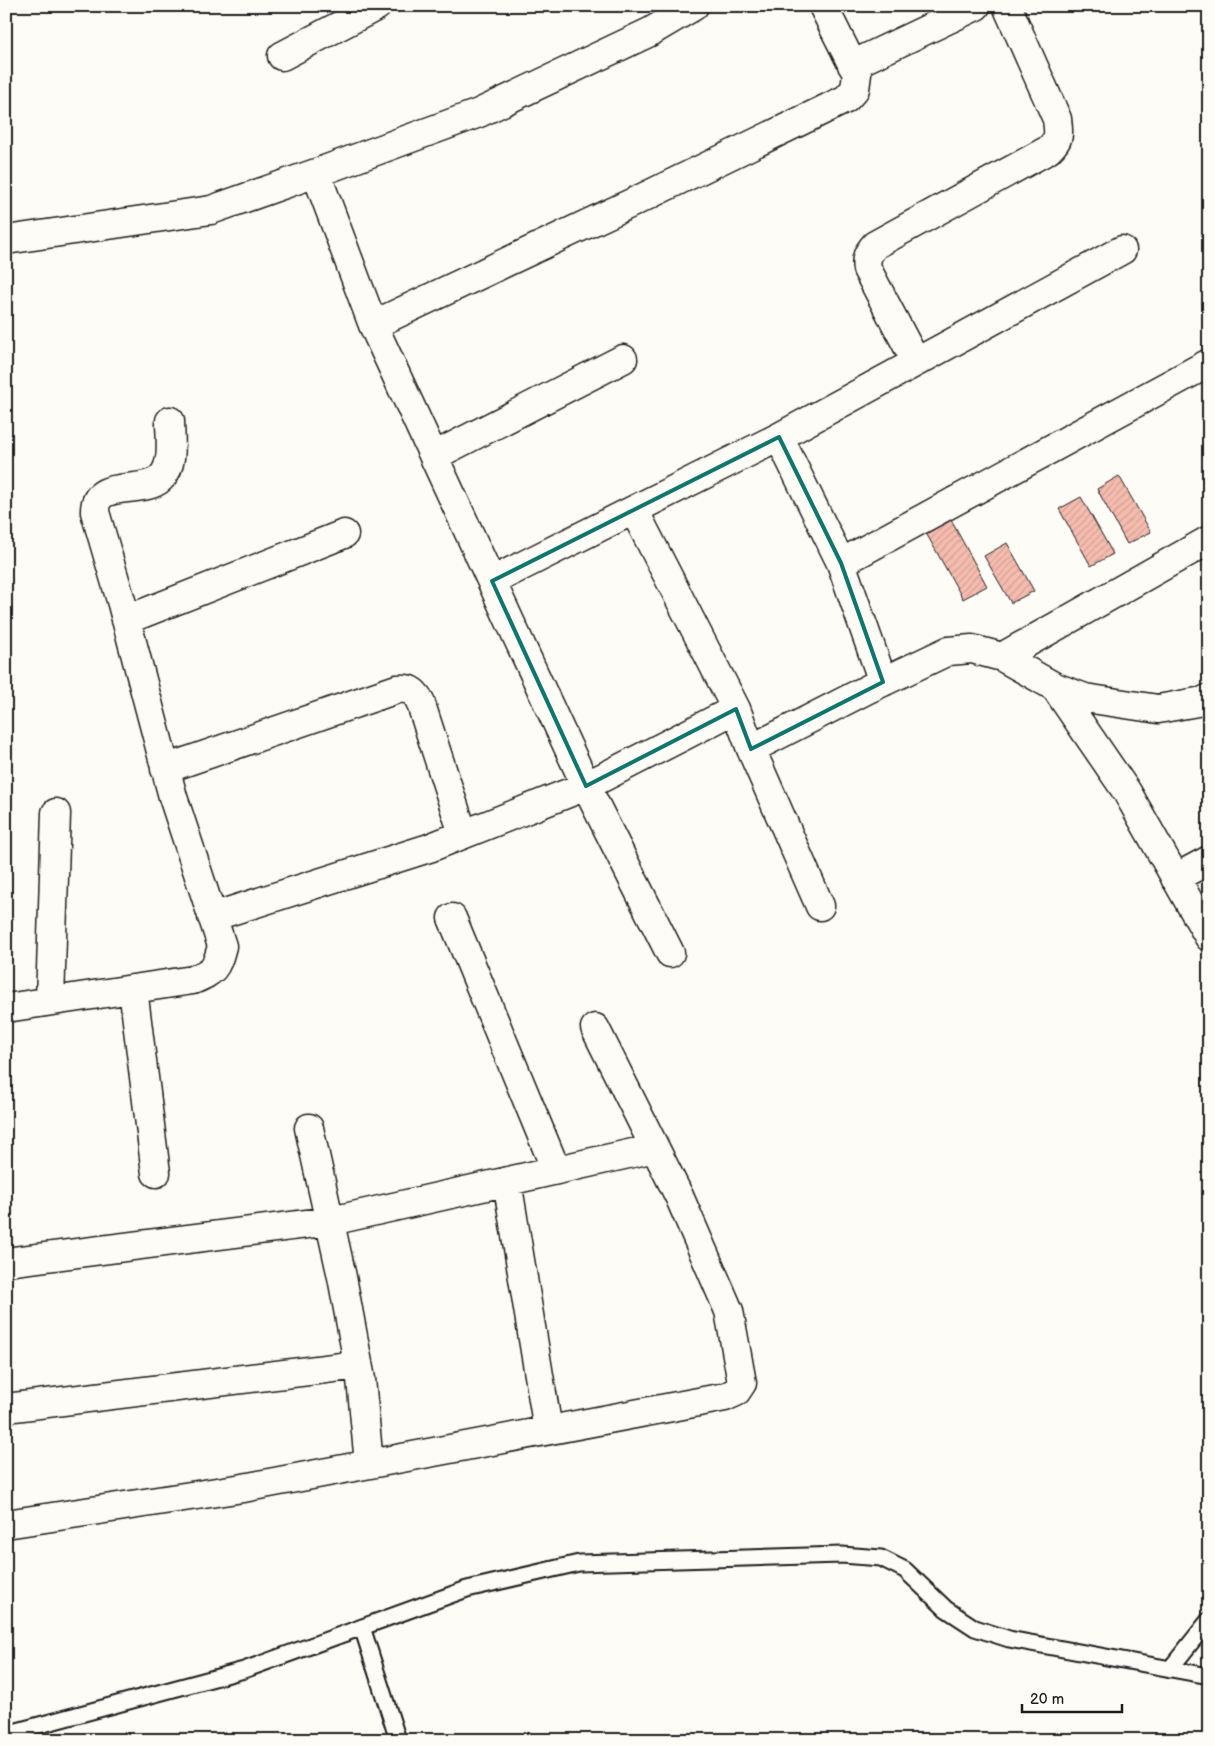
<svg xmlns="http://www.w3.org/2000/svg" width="1215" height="1746" font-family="'Balsamiq Sans',sans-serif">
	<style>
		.building { fill: url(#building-hatch); stroke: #1c1c1c }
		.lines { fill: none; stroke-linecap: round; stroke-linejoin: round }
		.service-casing { stroke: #1c1c1c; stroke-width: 19 }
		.minor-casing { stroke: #1c1c1c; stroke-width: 31 }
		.service { stroke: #fdfcf7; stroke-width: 15 }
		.minor { stroke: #fdfcf7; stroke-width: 28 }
		.marked { fill: none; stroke: #0f766e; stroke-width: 4; stroke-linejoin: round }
	</style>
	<defs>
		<pattern id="building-hatch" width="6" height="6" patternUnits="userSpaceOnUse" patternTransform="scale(1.25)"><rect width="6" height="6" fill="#f6bcaf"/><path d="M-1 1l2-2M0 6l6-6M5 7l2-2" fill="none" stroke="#d2a196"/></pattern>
	</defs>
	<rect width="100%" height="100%" fill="#fdfcf7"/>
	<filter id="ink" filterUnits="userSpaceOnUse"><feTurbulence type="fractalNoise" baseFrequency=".02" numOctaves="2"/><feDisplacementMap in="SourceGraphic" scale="10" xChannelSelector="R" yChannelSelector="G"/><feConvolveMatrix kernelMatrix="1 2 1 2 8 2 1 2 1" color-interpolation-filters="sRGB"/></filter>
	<g filter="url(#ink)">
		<!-- building -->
		<path class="building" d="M1119 476 1151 532 1127 544 1097 489Z
			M1081 497 1113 554 1091 566 1059 509Z
			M951 520 987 586 963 599 926 533Z
			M1007 543 1034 591 1011 603 984 556Z"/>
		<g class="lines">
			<defs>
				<path id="service" d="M362 1627 398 1740
					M1170 1669 1209 1620
					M6 1734 244 1670 467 1589 579 1563 842 1555 881 1558 905 1570 946 1609 975 1628 1009 1639 1209 1676"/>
				<path id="minor" d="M282 56 377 6
					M852 65 976 6
					M316 173 373 325 586 786 670 953
					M6 240 211 210 316 173 479 113 650 32 694 6
					M373 325 640 199 846 99 855 89 857 74 823 6
					M916 362 867 269C865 258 868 253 875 245L1048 150C1060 139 1059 135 1057 119L1007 6
					M434 456 623 359
					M634 510 736 709 751 749 820 906
					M841 563 1209 363
					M492 581 779 437
					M126 620 344 534
					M1002 657 1209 540
					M883 682 841 563 779 437 1122 250
					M1055 687 1127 792 1209 937
					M751 749 868 689 948 651 972 649 1002 657 1055 687 1085 698 1158 709 1203 701 1209 698
					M165 769 397 689C409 688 414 690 420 701L463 834
					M1175 878 1209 860
					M212 917 429 848 586 786 736 709
					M452 918 556 1170
					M133 989 156 1173
					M50 1001 56 813
					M6 1008 193 980C214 971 216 969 222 946L173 797 122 604 95 512C94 477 143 496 161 478 175 464 170 438 170 421
					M309 1128 342 1277 361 1379 369 1464
					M507 1181 548 1430
					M6 1262 331 1221 655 1148
					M6 1408 358 1365
					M6 1524 243 1488 725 1397 736 1392 742 1383 729 1311 679 1196 595 1028"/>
			</defs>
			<!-- service casing -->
			<use href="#service" class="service-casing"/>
			<!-- minor casing -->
			<use href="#minor" class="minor-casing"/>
			<!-- service -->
			<use href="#service" class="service"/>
			<!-- minor -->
			<use href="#minor" class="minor"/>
		</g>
	</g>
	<!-- marked area -->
	<path class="marked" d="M779 437 841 563 883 682 751 749 736 709 586 786 492 581Z"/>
	<!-- margin -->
	<rect width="1215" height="1746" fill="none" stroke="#fdfcf7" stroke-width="25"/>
	<rect x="12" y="12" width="1190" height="1721" fill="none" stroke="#1c1c1c" stroke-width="2" filter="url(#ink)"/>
	<!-- scale -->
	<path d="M1022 1704v8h100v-8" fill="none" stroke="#1c1c1c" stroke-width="2.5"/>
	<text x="1030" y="1704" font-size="15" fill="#1c1c1c" stroke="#fdfcf7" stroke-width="4" paint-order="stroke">20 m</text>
</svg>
